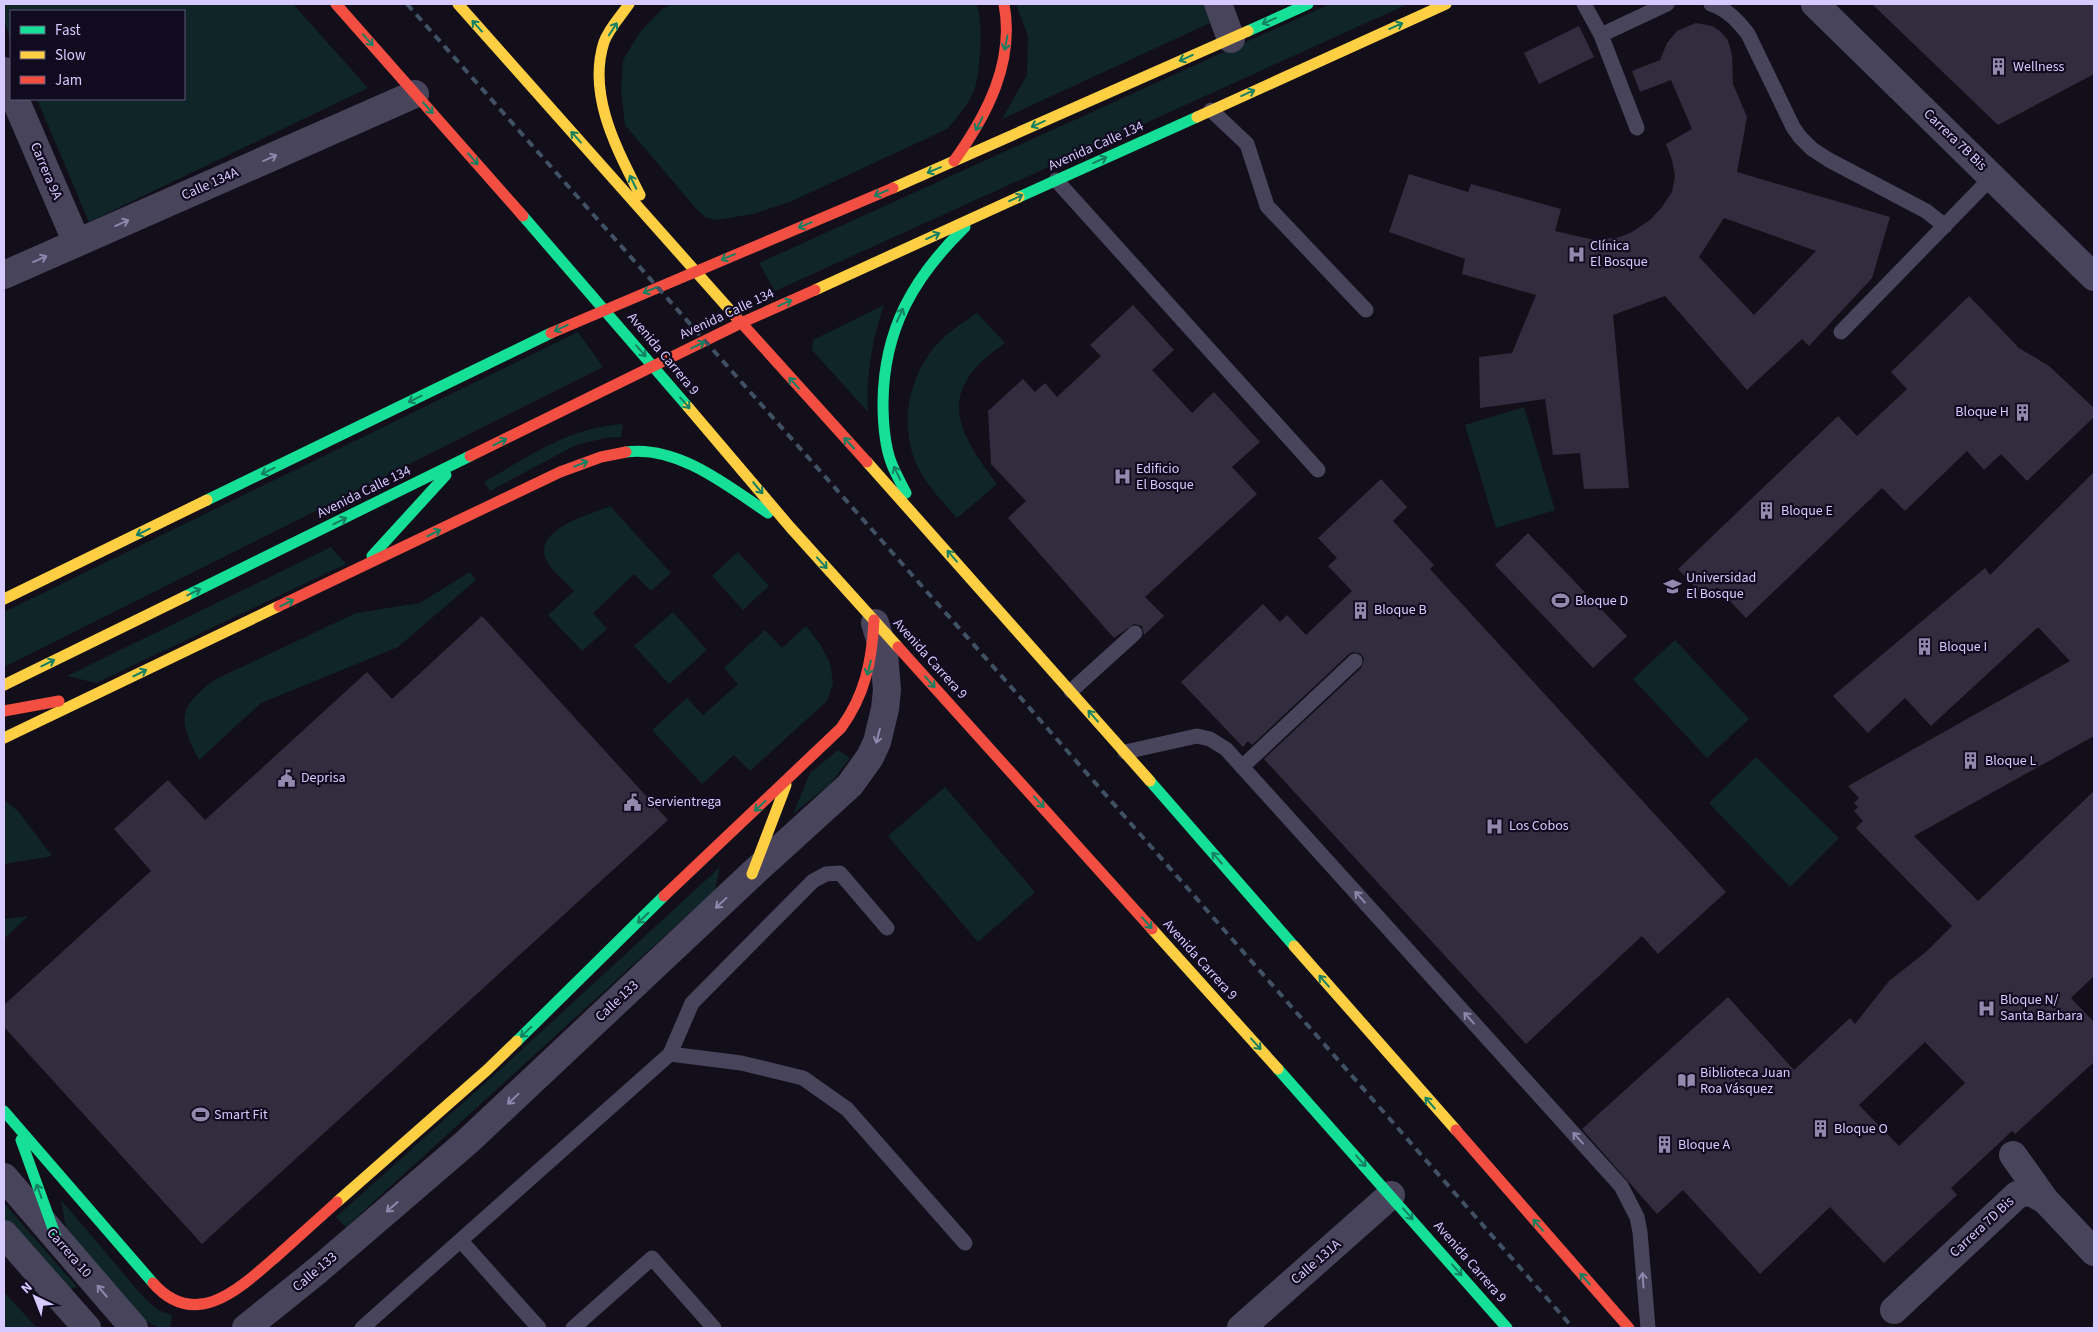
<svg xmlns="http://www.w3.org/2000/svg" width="2098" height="1332" font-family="'Source Sans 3',sans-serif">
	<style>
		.green { fill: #0f2528 }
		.building { fill: #312c3e; fill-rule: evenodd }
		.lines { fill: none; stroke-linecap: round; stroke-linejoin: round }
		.lane { stroke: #48445c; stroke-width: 15 }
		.street { stroke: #48445c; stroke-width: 28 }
		.fast { stroke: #16e098; stroke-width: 11 }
		.slow { stroke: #ffcf43; stroke-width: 11 }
		.jam { stroke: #f24e42; stroke-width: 11 }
		.rail { stroke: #415165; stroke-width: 4; stroke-dasharray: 8 6; stroke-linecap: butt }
		.oneway { stroke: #148062 }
		.oneway2 { stroke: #8f87ae }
		.labels { text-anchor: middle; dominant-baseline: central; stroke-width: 4.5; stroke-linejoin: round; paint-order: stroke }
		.poi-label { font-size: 14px; fill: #d6caff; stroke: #110b1f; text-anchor: start }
		.street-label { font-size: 14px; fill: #d6caff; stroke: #110b1f }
	</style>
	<rect width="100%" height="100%" fill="#130f1a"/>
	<!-- green -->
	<path class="green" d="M4 4H293L368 88 89 222 37 99H184V11H11V39L4 22Z
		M673 4H976C984 19 980 71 975 88 970 103 957 117 947 129L792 201 753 214 716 220 707 218 699 212 625 125 621 92 623 60 640 32 662 9Z
		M1016 4H1203L1210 23 1002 119 1027 75 1028 36Z
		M1330 4H1408L775 291 759 263Z
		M884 305C872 340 866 375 868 412L812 350 813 340Z
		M977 313 1005 343C937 390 953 426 997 484L957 518C945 504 931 490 921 473 897 431 907 375 940 341 951 330 964 322 977 313Z
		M578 332 603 367 4 667V612Z
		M1524 407 1555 510 1496 528 1465 425Z
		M623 424 621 437 605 438 576 445 490 491 484 482C532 455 567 428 623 424Z
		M610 506 671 573 651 591 634 574 593 613 607 629 582 651 548 615 574 591C566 582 554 573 548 563 528 530 590 515 610 506Z
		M331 547 346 564 96 683 67 676Z
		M738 552 769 586 743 610 712 576Z
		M470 572 476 580 398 647 261 703 199 760C179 721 176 709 214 680L356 613 420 603Z
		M673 612 707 650 669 684 634 646Z
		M806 626 820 644 830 663 833 683 827 701 750 771 734 755 702 784 652 730 687 698 703 715 738 684 724 668 765 630 782 648Z
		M1675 640 1749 719 1707 758 1633 679Z
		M838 750 850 758 830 784 793 814 810 773Z
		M1756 757 1839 838 1790 887 1709 803Z
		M945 787 1035 892 978 942 888 836Z
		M4 800 18 811 52 856 4 864Z
		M720 867 715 890 346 1227 336 1217 504 1066Z
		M28 916 4 939V919Z
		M61 1200 146 1300 158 1310 172 1315 170 1328 157 1327 144 1320 67 1234Z
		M4 1203 77 1287 66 1290 4 1218Z
		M4 1292 37 1328H4Z"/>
	<!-- building -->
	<path class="building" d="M1872 4H2094V74L1998 125Z
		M1696 23 1712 26 1720 31 1727 39 1730 47 1732 56 1733 84 1747 117 1737 172 1890 217 1872 278 1809 346 1802 339 1747 390 1665 296 1613 315 1629 488 1584 489 1580 453 1553 455 1545 399 1480 408 1479 357 1512 353 1536 295 1462 274 1465 259 1389 232 1409 174 1468 192 1471 184 1561 209 1555 231 1590 239H1604L1620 237 1632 232 1650 220 1662 207 1672 192 1675 176 1672 160 1666 144 1692 129 1671 80 1640 92 1632 71 1660 60 1667 43 1677 31ZM1724 218 1816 251 1754 315 1699 257Z
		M1579 26 1594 57 1539 84 1524 53Z
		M1969 296 2019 348 2049 366 2094 408V417L2027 481 2001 454 1984 470 1967 451 1905 511 1882 488 1746 618 1717 587 1705 598 1678 569 1838 416 1857 436 1907 389 1891 372Z
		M1133 305 1174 350 1152 370 1192 413 1214 392 1260 442 1232 467 1257 494 1145 597 1164 616 1144 635 1142 626 1134 624 1114 638 1008 518 1026 501 991 464 988 411 1023 379 1035 392 1045 383 1057 397 1101 356 1090 345Z
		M2094 472V736L1914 836 1978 901 2094 791V976L2071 998 2094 1022V1062L2015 1134 2012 1131 1951 1188 1957 1195 1884 1263 1830 1207 1760 1274 1683 1190 1657 1214 1582 1129 1728 997 1794 1070 1850 1018 1855 1024 1889 981 1927 951 1952 926 1856 828 1863 821 1854 811 1858 807 1854 803 1859 798 1848 786 2070 661 2038 627 1931 726 1905 698 1868 733 1833 696 1985 568 1990 575ZM1925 1042 1965 1083 1899 1146 1859 1105Z
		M1381 479 1407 507 1393 521 1434 565 1430 569 1726 892 1658 954 1642 936 1526 1044 1264 759 1361 668 1364 659 1361 654 1353 652 1349 654 1252 745 1248 741 1243 747 1181 682 1263 604 1280 622 1287 615 1306 635 1352 591 1328 566 1337 558 1318 538Z
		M1528 533 1627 636 1593 668 1495 565Z
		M482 616 668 820 202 1244 4 1027V1005L151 871 114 829 168 780 205 820 367 672 392 699Z"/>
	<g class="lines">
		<!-- lane -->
		<path class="lane" d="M1584 4 1601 35 1637 128
			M1711 4C1727 9 1738 21 1748 34L1793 127 1800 137 1812 149 1829 160 1926 211 1945 226
			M1601 35 1667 4
			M1211 110 1247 144 1267 206 1366 310
			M1056 180 1318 470
			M1841 332 1992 177
			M1071 691 1135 633
			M1125 752 1197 736 1210 739 1226 749 1621 1186 1637 1217 1640 1232 1648 1328
			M1242 767 1355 661
			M670 1054 741 1063 803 1078 847 1109 965 1243
			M461 1241 539 1328
			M362 1328 670 1054 692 1003 813 881 826 874 840 873 887 928
			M573 1328 652 1258 714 1328"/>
		<!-- street -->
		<path class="street" d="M1218 4 1231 39
			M1815 4 2094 277
			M4 71 11 89
			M15 99 77 243
			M4 275 415 94
			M2013 1155 2045 1200
			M4 1177 134 1328
			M4 1234 87 1328
			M1894 1310 2017 1195 2029 1191 2045 1200 2094 1252
			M246 1328 318 1270 467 1142 752 874 850 785 870 757 877 742 885 709 887 690 884 653 875 623
			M1241 1328 1391 1195"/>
		<!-- fast -->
		<path class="fast" d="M1248 31 1308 4
			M1019 197 1197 117
			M523 216 688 407
			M626 452C678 445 728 486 768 513
			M906 493C901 483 895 473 891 462 884 443 883 422 883 402 884 328 914 277 965 227
			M207 500 551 333
			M372 556 446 475
			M186 596 470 456
			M1150 781 1294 946
			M517 1041 664 896
			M1278 1069 1507 1328
			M4 1111 153 1283
			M21 1140 56 1237"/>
		<!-- slow -->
		<path class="slow" d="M458 4 737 318
			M629 4C621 16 609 28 604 42 587 95 617 149 640 195
			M1197 117 1446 4
			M893 188 1248 31
			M815 290 1019 197
			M688 407 790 527 898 647
			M867 462 1150 781
			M4 599 207 500
			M4 685 186 596
			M4 738 279 606
			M752 874 786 785
			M1152 929 1278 1069
			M1294 946 1456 1130
			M337 1202 487 1070 517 1041"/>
		<!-- jam -->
		<path class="jam" d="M336 4 523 216
			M954 161C987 115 1015 62 1004 4
			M737 318 867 462
			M551 333 893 188
			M470 456 741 323 815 290
			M279 606 560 472 601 457 626 452
			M898 647 1152 929
			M4 711 59 701
			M664 896 841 728C865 695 872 661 874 620
			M1456 1130 1629 1328
			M153 1283C196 1332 241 1287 277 1256 297 1238 317 1220 337 1202"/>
		<!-- rail -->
		<path class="rail" d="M407 4 1005 680 1573 1328"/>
	</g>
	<!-- one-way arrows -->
	<defs><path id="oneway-shaft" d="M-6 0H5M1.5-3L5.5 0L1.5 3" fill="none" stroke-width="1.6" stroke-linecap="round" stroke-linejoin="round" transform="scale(1.25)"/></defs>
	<g class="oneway">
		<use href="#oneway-shaft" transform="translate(1269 21) rotate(156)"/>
		<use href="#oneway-shaft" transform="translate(477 26) rotate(-132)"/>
		<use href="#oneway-shaft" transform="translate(1396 26) rotate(-24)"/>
		<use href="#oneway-shaft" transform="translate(613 29) rotate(-57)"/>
		<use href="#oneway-shaft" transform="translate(368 40) rotate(48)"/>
		<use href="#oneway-shaft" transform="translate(1006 43) rotate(101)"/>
		<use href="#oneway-shaft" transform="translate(1186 58) rotate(156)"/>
		<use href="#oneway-shaft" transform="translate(1248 93) rotate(-24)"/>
		<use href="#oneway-shaft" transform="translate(428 108) rotate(48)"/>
		<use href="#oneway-shaft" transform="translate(979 124) rotate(118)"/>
		<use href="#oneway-shaft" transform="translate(1038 124) rotate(156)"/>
		<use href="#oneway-shaft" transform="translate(576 137) rotate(-132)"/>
		<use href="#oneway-shaft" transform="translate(473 159) rotate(49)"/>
		<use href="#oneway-shaft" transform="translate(1100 160) rotate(-24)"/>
		<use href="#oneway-shaft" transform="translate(934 170) rotate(157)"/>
		<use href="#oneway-shaft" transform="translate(633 182) rotate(-116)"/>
		<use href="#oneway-shaft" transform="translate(881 193) rotate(157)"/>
		<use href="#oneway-shaft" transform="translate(1016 198) rotate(-25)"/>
		<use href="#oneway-shaft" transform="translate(805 225) rotate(158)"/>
		<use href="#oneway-shaft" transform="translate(933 236) rotate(-24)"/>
		<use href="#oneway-shaft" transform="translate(728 257) rotate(157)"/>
		<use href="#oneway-shaft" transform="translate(650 290) rotate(157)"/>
		<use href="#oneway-shaft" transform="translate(785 303) rotate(-24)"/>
		<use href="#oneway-shaft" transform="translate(900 315) rotate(-65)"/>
		<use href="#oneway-shaft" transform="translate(561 328) rotate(155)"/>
		<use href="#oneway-shaft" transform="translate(698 345) rotate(-26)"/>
		<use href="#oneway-shaft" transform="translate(641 351) rotate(49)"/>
		<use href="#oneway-shaft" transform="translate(794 383) rotate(-132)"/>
		<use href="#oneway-shaft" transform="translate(415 399) rotate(154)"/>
		<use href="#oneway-shaft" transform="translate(685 403) rotate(49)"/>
		<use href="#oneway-shaft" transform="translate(500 442) rotate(-26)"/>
		<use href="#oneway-shaft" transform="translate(849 443) rotate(-133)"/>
		<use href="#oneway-shaft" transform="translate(581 464) rotate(-21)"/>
		<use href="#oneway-shaft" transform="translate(268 471) rotate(154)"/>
		<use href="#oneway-shaft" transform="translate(897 473) rotate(-116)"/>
		<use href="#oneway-shaft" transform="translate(758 488) rotate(50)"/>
		<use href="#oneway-shaft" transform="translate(340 521) rotate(-26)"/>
		<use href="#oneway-shaft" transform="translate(143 532) rotate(154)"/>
		<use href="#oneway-shaft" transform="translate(434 533) rotate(-26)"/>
		<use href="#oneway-shaft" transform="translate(952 556) rotate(-131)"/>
		<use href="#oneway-shaft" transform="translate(822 563) rotate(48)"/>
		<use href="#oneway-shaft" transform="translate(194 592) rotate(-26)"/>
		<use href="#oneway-shaft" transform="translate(287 603) rotate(-26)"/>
		<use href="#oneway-shaft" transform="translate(48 663) rotate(-26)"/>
		<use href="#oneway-shaft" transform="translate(869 668) rotate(105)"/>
		<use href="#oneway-shaft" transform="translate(140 673) rotate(-26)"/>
		<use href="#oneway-shaft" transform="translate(930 682) rotate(48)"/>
		<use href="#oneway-shaft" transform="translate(1093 716) rotate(-131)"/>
		<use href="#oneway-shaft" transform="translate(1039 802) rotate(48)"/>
		<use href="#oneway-shaft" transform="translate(760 806) rotate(137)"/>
		<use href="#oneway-shaft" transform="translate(1217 858) rotate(-131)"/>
		<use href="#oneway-shaft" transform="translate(643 918) rotate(136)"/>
		<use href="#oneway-shaft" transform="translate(1147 923) rotate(48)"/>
		<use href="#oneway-shaft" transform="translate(1324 981) rotate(-131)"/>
		<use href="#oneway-shaft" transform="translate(526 1032) rotate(136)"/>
		<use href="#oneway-shaft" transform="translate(1256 1044) rotate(48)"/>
		<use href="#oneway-shaft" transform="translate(1430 1103) rotate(-131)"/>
		<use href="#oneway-shaft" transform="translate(1361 1161) rotate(48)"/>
		<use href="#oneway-shaft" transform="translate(39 1191) rotate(-110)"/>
		<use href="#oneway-shaft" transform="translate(1408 1214) rotate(49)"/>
		<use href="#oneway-shaft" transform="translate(1538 1225) rotate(-131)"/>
		<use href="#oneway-shaft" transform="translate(1457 1270) rotate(49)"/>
		<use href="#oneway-shaft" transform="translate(1585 1279) rotate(-131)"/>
	</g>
	<g class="oneway2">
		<use href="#oneway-shaft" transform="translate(270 158) rotate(-24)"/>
		<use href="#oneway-shaft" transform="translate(122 223) rotate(-24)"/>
		<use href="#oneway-shaft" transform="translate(40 259) rotate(-24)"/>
		<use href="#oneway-shaft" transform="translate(878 736) rotate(105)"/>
		<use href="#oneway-shaft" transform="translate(1360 897) rotate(-132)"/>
		<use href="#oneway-shaft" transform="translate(721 903) rotate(137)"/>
		<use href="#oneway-shaft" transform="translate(1469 1018) rotate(-132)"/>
		<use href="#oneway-shaft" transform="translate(513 1099) rotate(137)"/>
		<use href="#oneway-shaft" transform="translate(1578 1138) rotate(-132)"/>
		<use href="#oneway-shaft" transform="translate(392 1207) rotate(139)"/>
		<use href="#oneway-shaft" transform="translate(1643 1280) rotate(-94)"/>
		<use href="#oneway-shaft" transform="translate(102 1291) rotate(-130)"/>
	</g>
	<!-- icons -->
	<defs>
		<symbol id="building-bare" viewBox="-9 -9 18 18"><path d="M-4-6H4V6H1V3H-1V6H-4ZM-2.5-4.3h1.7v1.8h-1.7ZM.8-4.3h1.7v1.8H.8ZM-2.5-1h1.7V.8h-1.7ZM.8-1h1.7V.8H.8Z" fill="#9289af" stroke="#110b1f" stroke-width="2.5" paint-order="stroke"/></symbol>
		<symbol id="hospital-bare" viewBox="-9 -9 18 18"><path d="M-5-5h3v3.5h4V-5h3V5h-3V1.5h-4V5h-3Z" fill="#9289af" stroke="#110b1f" stroke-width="2.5" paint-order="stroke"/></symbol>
		<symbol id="university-bare" viewBox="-9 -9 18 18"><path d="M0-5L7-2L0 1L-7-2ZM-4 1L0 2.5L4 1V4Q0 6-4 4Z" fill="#9289af" stroke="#110b1f" stroke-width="2.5" paint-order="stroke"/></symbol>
		<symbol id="stadium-bare" viewBox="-9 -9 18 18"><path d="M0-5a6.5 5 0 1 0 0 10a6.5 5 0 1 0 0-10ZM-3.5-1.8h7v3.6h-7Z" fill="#9289af" stroke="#110b1f" stroke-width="2.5" paint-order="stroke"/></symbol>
		<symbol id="civic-bare" viewBox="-9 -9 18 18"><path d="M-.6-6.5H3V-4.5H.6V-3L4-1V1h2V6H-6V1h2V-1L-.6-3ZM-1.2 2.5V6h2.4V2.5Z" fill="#9289af" stroke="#110b1f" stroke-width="2.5" paint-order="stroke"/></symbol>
		<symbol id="library-bare" viewBox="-9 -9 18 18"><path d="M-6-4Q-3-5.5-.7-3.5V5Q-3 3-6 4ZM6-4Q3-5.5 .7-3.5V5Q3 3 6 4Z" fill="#9289af" stroke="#110b1f" stroke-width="2.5" paint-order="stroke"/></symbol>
	</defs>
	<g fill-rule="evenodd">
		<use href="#building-bare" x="1986" y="54" width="25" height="25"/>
		<use href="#hospital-bare" x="1564" y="242" width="25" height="25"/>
		<use href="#building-bare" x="2010" y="400" width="25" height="25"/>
		<use href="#hospital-bare" x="1110" y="464" width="25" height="25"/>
		<use href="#building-bare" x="1754" y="498" width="25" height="25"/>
		<use href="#university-bare" x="1660" y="574" width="25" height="25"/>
		<use href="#stadium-bare" x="1548" y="588" width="25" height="25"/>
		<use href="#building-bare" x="1348" y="598" width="25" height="25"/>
		<use href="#building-bare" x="1912" y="634" width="25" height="25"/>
		<use href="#building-bare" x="1958" y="748" width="25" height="25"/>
		<use href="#civic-bare" x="274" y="766" width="25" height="25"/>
		<use href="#civic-bare" x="620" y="790" width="25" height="25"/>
		<use href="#hospital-bare" x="1482" y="814" width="25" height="25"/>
		<use href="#hospital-bare" x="1974" y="996" width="25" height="25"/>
		<use href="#library-bare" x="1674" y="1068" width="25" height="25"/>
		<use href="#stadium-bare" x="188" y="1102" width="25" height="25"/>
		<use href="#building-bare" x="1808" y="1116" width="25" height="25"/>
		<use href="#building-bare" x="1652" y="1132" width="25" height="25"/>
	</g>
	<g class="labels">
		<!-- poi labels -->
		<g class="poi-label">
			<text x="2013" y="67">Wellness</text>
			<text x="1590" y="246">Clínica<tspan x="1590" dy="16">El Bosque</tspan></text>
			<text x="2009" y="412" text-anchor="end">Bloque H</text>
			<text x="1136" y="469">Edificio<tspan x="1136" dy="16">El Bosque</tspan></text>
			<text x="1781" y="511">Bloque E</text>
			<text x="1686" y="578">Universidad<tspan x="1686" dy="16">El Bosque</tspan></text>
			<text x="1575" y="601">Bloque D</text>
			<text x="1374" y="610">Bloque B</text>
			<text x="1939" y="647">Bloque I</text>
			<text x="1985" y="761">Bloque L</text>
			<text x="301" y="778">Deprisa</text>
			<text x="647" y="802">Servientrega</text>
			<text x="1509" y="826">Los Cobos</text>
			<text x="2000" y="1000">Bloque N/<tspan x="2000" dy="16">Santa Barbara</tspan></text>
			<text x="1700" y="1073">Biblioteca Juan<tspan x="1700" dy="16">Roa Vásquez</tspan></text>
			<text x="214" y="1115">Smart Fit</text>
			<text x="1834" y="1129">Bloque O</text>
			<text x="1678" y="1145">Bloque A</text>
		</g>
		<!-- street labels -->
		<g class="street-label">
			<text transform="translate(1955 140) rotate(44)">Carrera 7B Bis</text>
			<text transform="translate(1096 146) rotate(-24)">Avenida Calle 134</text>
			<text transform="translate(46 171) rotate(67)">Carrera 9A</text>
			<text transform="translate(210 184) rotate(-24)">Calle 134A</text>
			<text transform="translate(727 314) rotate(-25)">Avenida Calle 134</text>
			<text transform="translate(663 354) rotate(50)">Avenida Carrera 9</text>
			<text transform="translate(364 492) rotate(-26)">Avenida Calle 134</text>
			<text transform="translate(930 659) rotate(48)">Avenida Carrera 9</text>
			<text transform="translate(1200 960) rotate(48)">Avenida Carrera 9</text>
			<text transform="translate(617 1001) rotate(-43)">Calle 133</text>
			<text transform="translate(1982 1227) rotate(-43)">Carrera 7D Bis</text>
			<text transform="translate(69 1253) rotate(49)">Carrera 10</text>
			<text transform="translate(1316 1262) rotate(-41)">Calle 131A</text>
			<text transform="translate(1470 1262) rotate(49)">Avenida Carrera 9</text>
			<text transform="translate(315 1272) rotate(-40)">Calle 133</text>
		</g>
	</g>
	<!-- border -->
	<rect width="2098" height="1332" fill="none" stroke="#d6caff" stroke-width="10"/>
	<!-- legend -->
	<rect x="10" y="10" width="175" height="90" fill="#110b1f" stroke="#605779"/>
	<rect x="20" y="26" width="25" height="8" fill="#16e098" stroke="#605779"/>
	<text x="55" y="35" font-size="15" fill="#d6caff">Fast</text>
	<rect x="20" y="51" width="25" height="8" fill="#ffcf43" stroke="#605779"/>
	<text x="55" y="60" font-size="15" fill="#d6caff">Slow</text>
	<rect x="20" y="76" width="25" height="8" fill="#f24e42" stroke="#605779"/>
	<text x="55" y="85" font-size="15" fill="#d6caff">Jam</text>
	<!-- north arrow -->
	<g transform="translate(35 1297) rotate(317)" stroke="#110b1f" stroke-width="4" paint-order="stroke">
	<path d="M0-4L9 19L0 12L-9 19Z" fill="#d6caff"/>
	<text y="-8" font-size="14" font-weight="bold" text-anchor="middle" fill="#d6caff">N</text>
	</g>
</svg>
